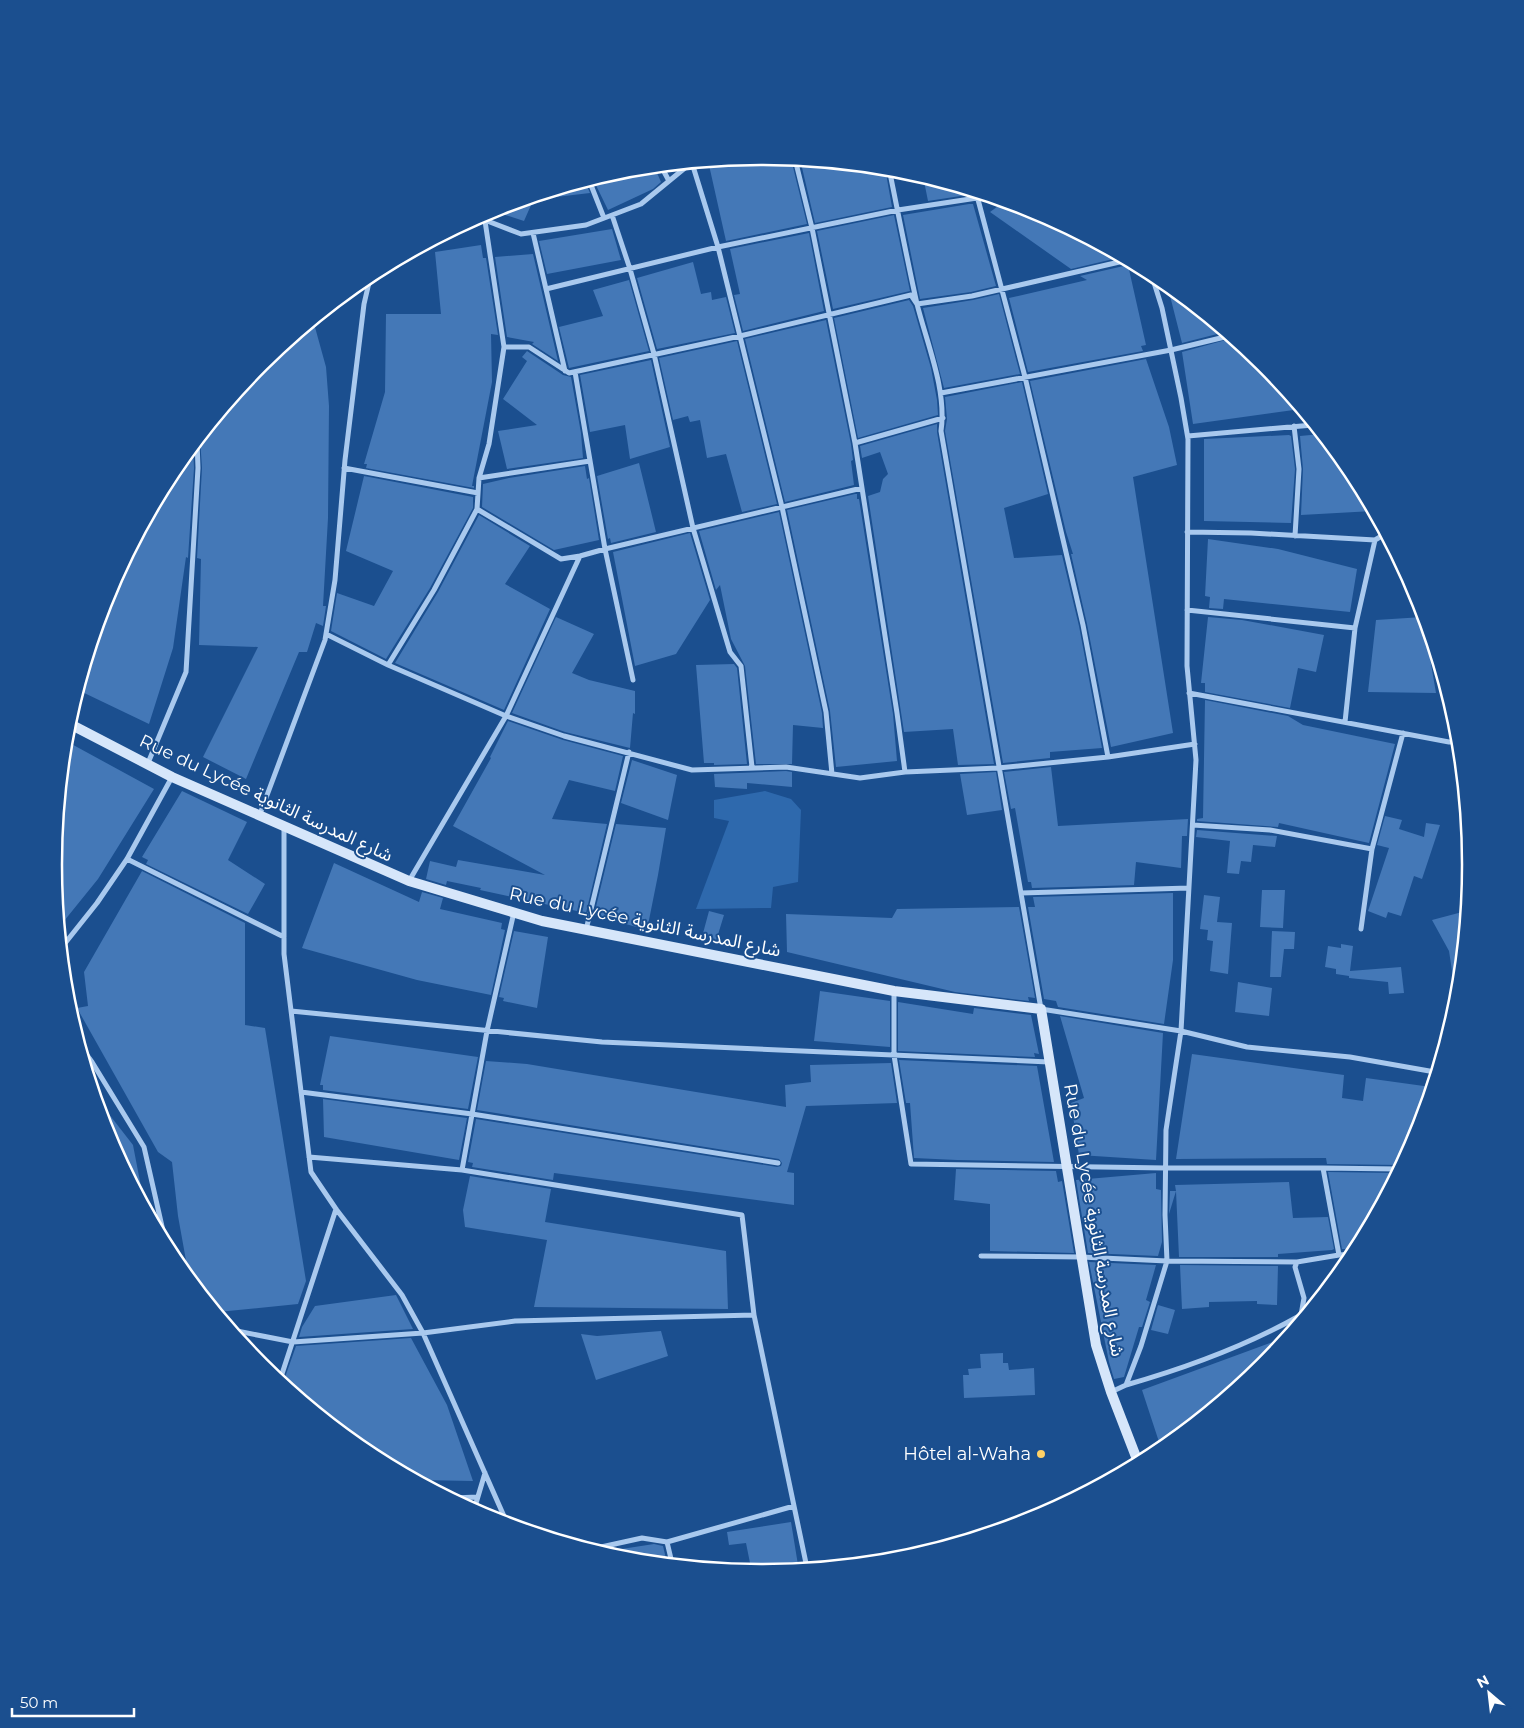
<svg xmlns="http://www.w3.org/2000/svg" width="1524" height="1728" font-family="Montserrat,'Noto Sans Arabic',sans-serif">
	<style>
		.green { fill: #2e69ad }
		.building { fill: #4478b7 }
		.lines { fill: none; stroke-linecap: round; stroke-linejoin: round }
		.street { stroke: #a9c9ee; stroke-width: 5 }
		.secondary { stroke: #d6e6fa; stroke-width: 10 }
		.poi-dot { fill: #ffd166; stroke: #1b4f8f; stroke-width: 2 }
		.labels { text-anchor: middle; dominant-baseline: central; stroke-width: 4; stroke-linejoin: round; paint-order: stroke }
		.street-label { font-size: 18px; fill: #fff; stroke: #1b4f8f }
		.poi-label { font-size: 18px; fill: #fff; stroke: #1b4f8f; text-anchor: end }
		.rim { fill: none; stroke: #fff; stroke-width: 2.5 }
	</style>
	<rect width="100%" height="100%" fill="#1b4f8f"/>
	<!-- green -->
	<path class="green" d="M765 791 791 799 801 810 798 882 773 887 771 908 696 909 729 821 714 818V800Z"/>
	<!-- building -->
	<path class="building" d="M762 156 791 159 807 224 726 241 709 165 713 161Z
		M800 159 885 168 892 207 815 223Z
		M654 166 661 182 653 189 608 210 593 179 624 169Z
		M923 176 965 189 967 195 928 201Z
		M585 181 590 193 556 197 555 190Z
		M535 196 524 221 490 210H491Z
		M1005 201 1033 210 1122 257 1071 269 990 212Z
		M969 204H973L996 286 971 292 920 299 903 215Z
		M894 215 910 291 833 309 817 231Z
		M612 229 621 260 547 274 539 241Z
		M809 233 824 311 743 331 734 295 740 294 730 249Z
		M481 245 483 258H486L498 335 491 334 492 382 472 486H474V488L366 468 367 464H364L385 392 386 314H441L435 252Z
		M533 254 558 361 532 344 534 342 507 337 495 257Z
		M693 262 701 294 711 292 712 300 726 297 735 333 657 349 637 278Z
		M1128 265 1146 345 1141 346 1143 351 1028 372 1009 298 1087 280 1080 276Z
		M629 280 649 351 569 368 559 327 603 316 593 290Z
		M1167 284 1185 300 1225 332 1182 343Z
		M999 294 1020 374 944 388 923 308 973 300Z
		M909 300 913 306 931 368 937 400 938 415 858 438 834 318Z
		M313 320 326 367 329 406 328 518 323 606H326L323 626 316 623 307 652H299L246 779 203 757 258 647 199 645 201 559 197 558 202 468 200 438 261 363Z
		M826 320 851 444 853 460 851 461 854 485 785 502 745 339Z
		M1233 338 1263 363 1301 409 1193 424 1182 352Z
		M737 341 777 504 742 512 726 454 707 458 700 420 690 422 688 416 673 420 659 358Z
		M527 351 563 375 571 377 581 433 583 458 507 469 498 431 537 425 503 399 527 361 522 357Z
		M1146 359 1169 427 1177 465 1133 477 1173 733 1111 747 1087 624 1071 554H1073L1066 532 1030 381Z
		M651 360 670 447 630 459 625 425 590 432 580 375Z
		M1022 382 1048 494 1004 508 1014 558 1062 555 1079 626 1102 748 1050 752V758L1003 763 945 431 947 419 945 397Z
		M937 424V432L994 764 958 765 953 729 904 732 868 496 880 492 883 479 888 474 880 452 862 458 860 446Z
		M1321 434 1351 471 1373 511 1301 515 1303 469 1300 436Z
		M1289 435 1291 436 1295 469 1291 523 1204 521V439Z
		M193 446 194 468 188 558 186 557 173 648 149 724 78 690 108 593 173 470Z
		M639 463 656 532 611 543 610 538 608 539 597 476Z
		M585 466 587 479 589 478 599 540 554 550 482 507 483 484 509 478Z
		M364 476 473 497V508L430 588 386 659 331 631 337 593 374 606 393 571 346 551Z
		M855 494H857V499H859L893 714 897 761 836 767 830 711 787 510Z
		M779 512 822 713 823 728 793 725 792 764H756L745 666 731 639 720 585 716 590 699 531Z
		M479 515 530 546 505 584 550 609 504 710 395 663 438 592Z
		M690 533 710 600 676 654 635 666 613 552Z
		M1208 539 1278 549 1357 569 1350 612 1224 599 1223 609 1209 608 1210 597 1205 596Z
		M556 617 594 634 572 673 589 680 635 691V714L633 713 630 748 565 732 512 713Z
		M1208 617 1242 620 1324 635 1316 672 1298 668 1290 708 1205 692V683H1201Z
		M1423 617 1436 693 1368 692 1376 620Z
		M734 664 737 668 747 764 714 765V763H704L696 665Z
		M1205 700 1288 716 1303 725 1395 744 1369 843 1279 823 1278 827 1197 821V819L1203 818Z
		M508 721 563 740 623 756 615 791 569 780 552 819 607 824 586 913 480 890 481 888 447 881 446 885 426 879 430 861 456 867 458 860 545 875 453 826 491 758 490 757Z
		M66 741 154 789 98 879 60 926 54 864Z
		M632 760 677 775 668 820 621 803Z
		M1051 767 1058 826 1188 819 1187 836H1182L1181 868 1136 862 1134 885H1136L1032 888 1031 882H1028L1015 808 1011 809 1004 772Z
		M786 771 792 772V787L747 783V789L715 787 714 774Z
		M996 772 1002 810 967 815 960 774Z
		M182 791 247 822 228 860 265 884 248 914 146 864 148 860 142 857Z
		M1385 816 1402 820 1399 829 1424 837 1426 823 1440 825 1422 879 1414 876 1401 916 1388 912 1386 918 1368 911 1389 848 1377 845Z
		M616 824 666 828 658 875 647 930 594 915Z
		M1197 830 1277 836 1275 847 1253 845 1251 862 1241 861 1239 874 1227 873 1230 841 1196 837Z
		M334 863 419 902 422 892 443 898 440 909 502 923 501 929 505 930 491 995 417 980 302 948Z
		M142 871 245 923V1025L265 1028 306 1281 298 1304 218 1312 189 1277 178 1216 172 1162 158 1152 77 1008 88 1006 84 972Z
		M1262 890H1285L1283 928 1260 927Z
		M1173 893V960L1164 1024 1058 1007 1056 1001 1044 999 1028 907H1035L1033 897Z
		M1204 895 1220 897 1217 922 1232 923 1228 974 1210 971 1213 941 1207 940 1208 930 1200 929Z
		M1019 907 1035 998 1028 997 1029 1001 955 992 787 952 786 914 892 918 897 909Z
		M709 911 724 915 716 941 702 937Z
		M1466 911 1458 984H1454L1449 951 1432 920Z
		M514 931 548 937 537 1008 503 1001 504 998 499 997Z
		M1272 931 1295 932 1294 949H1284L1281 977H1270Z
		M1341 944 1353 946 1350 971 1401 967 1404 993 1389 994 1388 982 1349 978V976L1336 974V969L1325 967 1328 946 1341 948Z
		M1238 982 1272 988 1269 1016 1235 1012Z
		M820 991 890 1001V1047L814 1041Z
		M898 1002 973 1014 974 1008 1031 1015 1039 1054 1034 1053 1035 1057 898 1051Z
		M1060 1016 1163 1033 1156 1160 1079 1155 1071 1103 1084 1098Z
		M330 1036 478 1057 468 1109 323 1090V1085H320Z
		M1192 1054 1344 1075 1342 1098 1363 1101 1366 1078 1431 1087 1416 1135 1400 1165 1327 1164 1326 1158 1176 1159Z
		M899 1060 1037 1066 1054 1162 957 1160 914 1158 910 1103H906Z
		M486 1061 527 1064 786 1107 785 1085 811 1082 810 1065 891 1063 897 1103 806 1106 787 1172 794 1173V1205L554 1173 553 1180 472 1167 473 1163 468 1162 476 1119 777 1167 781 1166 782 1163 779 1159 477 1110Z
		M323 1099 467 1118 459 1160 324 1137Z
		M98 1100 133 1145 142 1192 139 1194 108 1135Z
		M956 1169 1056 1171 1058 1182 1062 1181 1074 1253 990 1251V1204L954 1200Z
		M1328 1172 1396 1173 1356 1249H1342Z
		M1156 1173V1189L1161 1190 1162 1242 1158 1256 1088 1253 1076 1180Z
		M470 1176 551 1189 545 1222 726 1251 728 1309 534 1307 547 1240 465 1227 463 1210Z
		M1289 1182 1293 1218 1328 1217 1334 1249 1332 1250 1278 1254V1257H1179L1176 1191 1169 1214 1170 1191H1176L1175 1185Z
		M1089 1262 1156 1265 1146 1300 1150 1302 1142 1327H1139L1124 1377 1114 1379 1109 1362Z
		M1180 1265 1278 1266 1277 1305 1257 1304V1301L1209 1302V1307L1182 1309Z
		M396 1295 413 1329 299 1337 302 1327 315 1306Z
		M1158 1305 1175 1310 1168 1334 1151 1330Z
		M661 1331 668 1356 596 1380 581 1334 597 1336Z
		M1286 1337 1263 1365 1161 1448 1142 1390Z
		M411 1338 447 1405 473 1481 420 1480 368 1453 283 1383 296 1346Z
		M1003 1353V1363H1008L1009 1370 1034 1368 1035 1395 964 1398 963 1375H969L968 1369 981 1368 980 1354Z
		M791 1522 798 1565 756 1571 755 1567 751 1568 746 1543 729 1545 727 1532Z
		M654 1544 663 1546 667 1563 624 1559 602 1552Z"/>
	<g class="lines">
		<!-- street -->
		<path class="street" d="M692 163 718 247 782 507 826 712 832 774
			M661 166 669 181
			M889 168C898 213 907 259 917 304 927 344 947 390 941 431L1041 1009 1181 1031 1247 1047 1350 1057 1435 1072
			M589 180 604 218
			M976 192 1025 377 1083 625 1108 757 1195 744
			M612 215 630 269 654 354 693 528 730 652 741 666 752 767
			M477 217 521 234 586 225 641 204 691 163
			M485 221 504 347
			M533 233 565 371
			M546 289 718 247 898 210 977 198
			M575 372 605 549 633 680
			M941 393 1171 350 1229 336
			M1294 426 1299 469 1295 536
			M1188 436 1313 425
			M855 443 943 418
			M344 468 478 493
			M479 478 590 461
			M477 509 561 559 580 556 605 549 862 488
			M1187 532 1251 533 1375 540 1385 534
			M1187 610 1355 628 1375 540
			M326 634 388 665 434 590 477 509 479 478 489 444 504 347H529L569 373 740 336 911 295 917 304 972 296 1128 260
			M388 665 506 716 564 736 692 770 786 767 860 778 905 772 897 713 855 443 812 228 795 159
			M1189 693 1449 742 1458 741
			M1447 695 1455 742 1460 756
			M1345 722 1355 628
			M148 763 186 672 198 468 197 441
			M905 772 998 768 1108 757
			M260 814 325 640 335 580 345 460 364 304 371 274
			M1193 825 1270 830 1372 849 1403 733
			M284 826V954L311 1172 336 1209 402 1295 423 1333 507 1523
			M127 859 284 937
			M409 881 506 716 580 556
			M1021 893 1189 888
			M1361 929 1372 849
			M586 930 629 752
			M62 947 97 903 127 859 172 777
			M894 991V1055L911 1164 1166 1168H1323
			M291 1011 602 1042 1049 1062
			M81 1047 92 1062 144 1147 166 1244
			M301 1092 472 1114 778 1163
			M309 1157 462 1170 487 1031 514 912
			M462 1170 742 1215 754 1315
			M1353 1254 1339 1255 1323 1168 1398 1169
			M981 1256 1081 1257 1167 1261 1297 1262
			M232 1330 293 1342 423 1333 515 1321 754 1315 807 1568
			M280 1380 336 1209
			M1126 1385C1186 1368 1246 1346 1301 1315L1304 1298 1295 1267 1297 1262 1339 1255
			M1111 1392 1126 1385 1141 1346 1167 1261 1165 1215 1166 1130 1181 1031 1196 760 1187 666 1188 439 1181 398 1162 308 1151 273
			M453 1498 478 1497
			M474 1510 485 1473
			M667 1542 794 1506
			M592 1549 642 1538 667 1542 672 1563"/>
		<!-- secondary -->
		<path class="secondary" d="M68 723 172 777 409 881 542 921 894 991 1041 1009 1096 1345 1111 1392 1138 1462"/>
	</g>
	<!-- markers -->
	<circle class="poi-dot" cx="1041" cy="1454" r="5"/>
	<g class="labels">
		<!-- street labels -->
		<g class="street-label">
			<text transform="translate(266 798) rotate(25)">Rue du Lycée شارع المدرسة الثانوية</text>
			<text transform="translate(645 922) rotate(12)">Rue du Lycée شارع المدرسة الثانوية</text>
			<text transform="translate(1094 1220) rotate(80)">Rue du Lycée شارع المدرسة الثانوية</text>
		</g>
		<!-- poi labels -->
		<g class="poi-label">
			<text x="1031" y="1454">Hôtel al-Waha</text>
		</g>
	</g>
	<!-- crop -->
	<path d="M0 0H1524V1728H0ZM761 165H763A699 699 0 0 1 1462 864V865A699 699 0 0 1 763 1564H761A699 699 0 0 1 62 865V864A699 699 0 0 1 761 165Z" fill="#1b4f8f" fill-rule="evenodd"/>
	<path class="rim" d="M761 165H763A699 699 0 0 1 1462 864V865A699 699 0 0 1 763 1564H761A699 699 0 0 1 62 865V864A699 699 0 0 1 761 165Z"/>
	<!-- north arrow -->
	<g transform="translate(1489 1693) rotate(332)" stroke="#1b4f8f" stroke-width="4" paint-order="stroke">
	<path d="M0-4L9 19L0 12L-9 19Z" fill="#ffffff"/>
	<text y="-8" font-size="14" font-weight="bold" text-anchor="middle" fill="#ffffff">N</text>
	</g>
	<!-- scale -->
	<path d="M12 1708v8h122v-8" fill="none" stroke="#ffffff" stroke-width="2.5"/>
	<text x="20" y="1708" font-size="15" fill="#ffffff" stroke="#1b4f8f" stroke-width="4" paint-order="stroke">50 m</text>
</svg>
